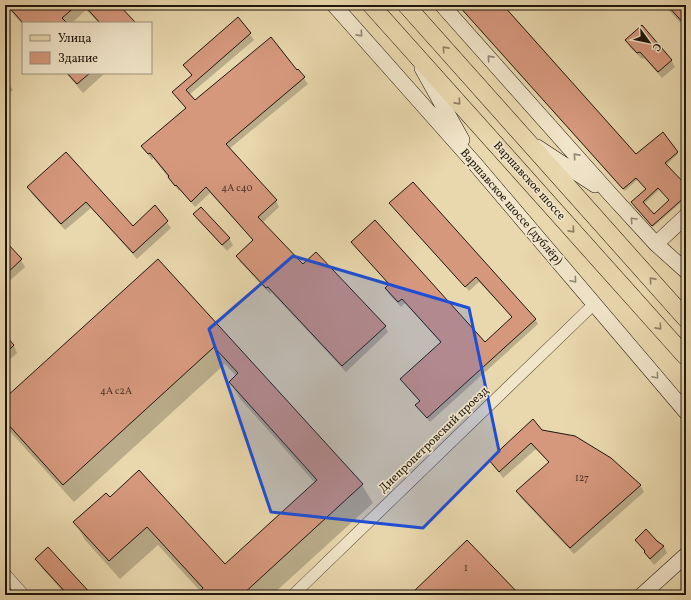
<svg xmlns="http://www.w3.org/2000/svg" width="691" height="600" font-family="Vollkorn,serif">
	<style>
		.shadow { fill: #0003; fill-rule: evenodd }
		.building { fill: #d6987d; stroke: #1e160c; fill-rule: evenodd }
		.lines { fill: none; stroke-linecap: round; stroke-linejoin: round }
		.street-casing { stroke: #514634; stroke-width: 12 }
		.secondary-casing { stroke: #1e160c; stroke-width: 16 }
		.primary-casing { stroke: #1e160c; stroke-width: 18 }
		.street { stroke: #f1e5ca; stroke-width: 11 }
		.secondary { stroke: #f1e5ca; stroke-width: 15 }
		.primary { stroke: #e9d7ad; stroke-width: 17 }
		.oneway { stroke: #928874 }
		.oneway2 { stroke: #8e8065 }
		.marked { fill: #1d4ed8; fill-opacity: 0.2; stroke: #1d4ed8; stroke-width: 3; stroke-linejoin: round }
		.labels { text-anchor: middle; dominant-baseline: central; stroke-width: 3.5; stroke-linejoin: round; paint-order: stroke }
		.number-label { font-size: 10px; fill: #4c3628 }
		.street-label { font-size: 12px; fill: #1e160c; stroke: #f1e5ca }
	</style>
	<rect width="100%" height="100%" fill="#e9d7ad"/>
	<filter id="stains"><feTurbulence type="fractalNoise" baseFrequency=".005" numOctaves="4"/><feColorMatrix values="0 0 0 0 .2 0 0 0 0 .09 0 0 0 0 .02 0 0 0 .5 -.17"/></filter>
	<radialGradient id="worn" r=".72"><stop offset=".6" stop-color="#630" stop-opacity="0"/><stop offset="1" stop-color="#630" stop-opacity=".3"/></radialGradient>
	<!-- shadow -->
	<path class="shadow" d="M5 5H50L56 12 63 5H118L134 23H99L86 10 72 23H23V25Z
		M459 5H502L636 155 677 153 678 154 666 165 686 186V198L653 227 633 204 647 190 638 179 625 191ZM660 189 670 200 654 215 644 204Z
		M664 5H686V29Z
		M238 19 254 40 189 95 195 102 298 70 308 84 229 149 276 201 279 207 262 223 303 266 385 326 388 332 346 372 271 292 270 294 240 262 237 256 254 241 210 193 195 207 180 190 179 191 153 158 152 160 142 146 187 109 174 92 192 76 184 65Z
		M626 40 671 60 675 67 662 78 644 58 642 59 630 47Z
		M66 73H105L83 93Z
		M5 79 13 90 5 97Z
		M66 154 133 227 155 207 171 228 137 259 91 208 65 230 32 194 29 187Z
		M391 203 535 319 538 324 430 422 416 406 420 402 401 379 441 343 405 303 401 307 389 294 386 289 390 285 355 247 352 242 485 343 513 318 479 282 469 291 394 208Z
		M195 214 229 238 233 245 227 251 198 220Z
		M5 243 21 260 25 267 5 285Z
		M158 260 362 485 373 503 272 595H197L201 592 158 545 120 579 85 540 75 522 110 499 225 565 315 483 241 400 230 382 236 376 225 364 74 502 5 426V400Z
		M5 336 14 346 17 353 5 364Z
		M542 431 640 485 644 492 574 554 521 498 517 491 549 463 536 449 503 478 490 460Z
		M636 540 657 542 664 547 667 553 654 565Z
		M37 559 90 595H66L42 568Z"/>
	<!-- building -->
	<path class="building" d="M7 5H51L56 10 62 5H77L62 18 67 23H23Z
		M84 5H119L136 23H100Z
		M458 5H503L636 154 663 132 678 152 665 163 686 185V196L652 226 631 202 646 189 636 178 623 189ZM658 188 669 200 654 214 643 202Z
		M667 5H686V26Z
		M238 17 251 33 186 90 195 100 271 37 297 70 298 69 305 77 226 144 277 200 258 217 303 264 316 252 386 326 342 366 268 287 266 288 236 256 253 240 206 187 191 202 176 185 175 186 168 177 169 176 150 153 148 154 141 146 186 108 172 92 192 75 183 65Z
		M642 25 672 60 658 72 640 52 637 53 625 40Z
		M67 73H90L77 84Z
		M66 152 133 226 155 205 168 221 133 253 86 202 61 224 27 187Z
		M413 182 536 319 427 418 415 405 420 401 400 379 441 342 402 299 398 302 385 288 389 284 351 242 375 220 485 342 512 317 476 277 465 287 389 203Z
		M201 207 230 238 222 245 193 214Z
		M5 241 22 259 5 275Z
		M158 259 363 484 242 595H196L203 588 147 527 109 561 73 522 106 493 110 497 139 470 225 564 317 480 229 382 238 373 214 347 63 485 5 421V398Z
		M5 335 14 345 5 354Z
		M533 419 542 430 575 436 611 458 641 485 570 548 516 491 549 462 531 443 499 472 489 460Z
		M646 529 657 541 664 546 650 559 644 552 645 551 635 540Z
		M467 540 520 595H410Z
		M48 547 92 595H68L35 559Z"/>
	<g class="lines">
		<defs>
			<path id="street" d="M5 574 24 595
				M293 595 594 304"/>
			<path id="secondary" d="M334 5 476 165 686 412
				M442 5 611 195 656 244 686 271
				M422 68 462 140
				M537 147 595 185
				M656 244 686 216
				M642 595 686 555"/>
			<path id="primary" d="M371 5 686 357
				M406 5 686 319"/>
		</defs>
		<!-- street casing -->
		<use href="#street" class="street-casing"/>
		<!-- secondary casing -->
		<use href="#secondary" class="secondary-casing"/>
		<!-- primary casing -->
		<use href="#primary" class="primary-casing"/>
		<!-- street -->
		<use href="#street" class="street"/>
		<!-- secondary -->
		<use href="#secondary" class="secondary"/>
		<!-- primary -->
		<use href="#primary" class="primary"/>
	</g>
	<!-- one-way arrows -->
	<defs><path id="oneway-chevron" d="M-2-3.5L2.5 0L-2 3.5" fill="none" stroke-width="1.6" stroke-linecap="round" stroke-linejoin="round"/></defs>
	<g class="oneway">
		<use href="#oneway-chevron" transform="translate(360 34) rotate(48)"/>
		<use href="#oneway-chevron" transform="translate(490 58) rotate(-132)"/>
		<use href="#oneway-chevron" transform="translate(576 156) rotate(-132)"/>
		<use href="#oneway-chevron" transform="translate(633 220) rotate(-133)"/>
		<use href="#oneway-chevron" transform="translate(574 280) rotate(50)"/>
		<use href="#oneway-chevron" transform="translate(656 376) rotate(50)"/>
	</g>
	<g class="oneway2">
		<use href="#oneway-chevron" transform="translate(445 49) rotate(-132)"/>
		<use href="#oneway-chevron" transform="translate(458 102) rotate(48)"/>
		<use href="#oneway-chevron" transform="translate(572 230) rotate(48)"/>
		<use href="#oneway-chevron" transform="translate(652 280) rotate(-132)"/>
		<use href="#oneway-chevron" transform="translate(659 327) rotate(48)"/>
	</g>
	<!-- marked area -->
	<path class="marked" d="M293 256 469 308 499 451 423 528 271 512 209 329Z"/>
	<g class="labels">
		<!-- number labels -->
		<g class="number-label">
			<text x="237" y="188">4А с40</text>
			<text x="116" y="391">4А с2А</text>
			<text x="582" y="478">127</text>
			<text x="466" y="568">1</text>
		</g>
		<!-- street labels -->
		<g class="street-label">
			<text transform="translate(529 181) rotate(48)">Варшавское шоссе</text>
			<text transform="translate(511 207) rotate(49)">Варшавское шоссе (дублёр)</text>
			<text transform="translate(434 440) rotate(-44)">Днепропетровский проезд</text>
		</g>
	</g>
	<!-- margin -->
	<rect width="691" height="600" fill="none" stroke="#e9d7ad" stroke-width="20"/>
	<rect x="6" y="6" width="679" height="588" fill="none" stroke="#1e160c" stroke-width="2"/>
	<rect x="10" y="10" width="671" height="580" fill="none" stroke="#1e160c"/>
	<!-- legend -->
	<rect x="22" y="22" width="130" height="52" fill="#f1e5ca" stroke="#9d927e"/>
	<rect x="30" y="35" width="20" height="6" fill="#e9d7ad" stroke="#9d927e"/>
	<text x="58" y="42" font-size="12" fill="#1e160c">Улица</text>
	<rect x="30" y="52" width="20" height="12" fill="#d6987d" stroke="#9d927e"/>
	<text x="58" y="62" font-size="12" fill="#1e160c">Здание</text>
	<!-- north arrow -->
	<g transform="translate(649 42) rotate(123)" stroke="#f1e5ca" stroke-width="3" paint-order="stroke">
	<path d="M0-3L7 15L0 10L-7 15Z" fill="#1e160c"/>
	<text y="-6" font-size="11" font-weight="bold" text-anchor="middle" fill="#1e160c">С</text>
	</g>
	<rect width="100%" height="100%" filter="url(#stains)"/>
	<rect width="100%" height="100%" fill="url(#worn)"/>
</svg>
